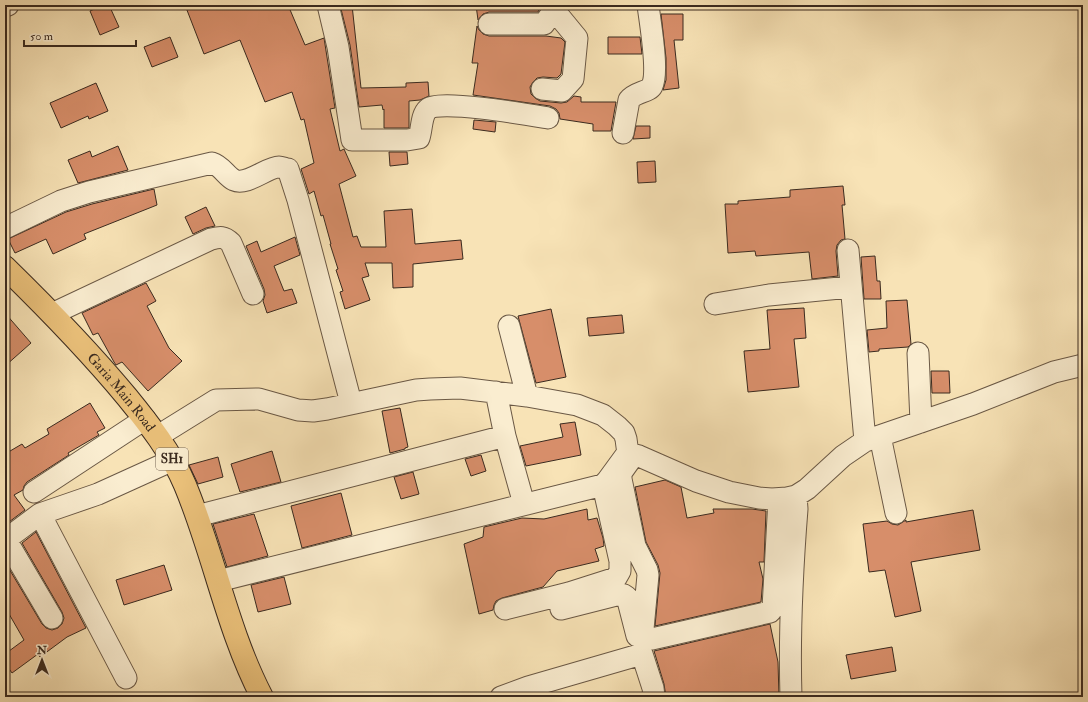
<svg xmlns="http://www.w3.org/2000/svg" width="1088" height="702" font-family="'IM FELL Double Pica',serif">
	<style>
		.building { fill: #d78e6a; stroke: #3a2a1f }
		.lines { fill: none; stroke-linecap: round; stroke-linejoin: round }
		.minor-casing { stroke: #6a5845; stroke-width: 23 }
		.major-casing { stroke: #3a2a1f; stroke-width: 24 }
		.minor { stroke: #faedd0; stroke-width: 21 }
		.major { stroke: #ecc27b; stroke-width: 22 }
		.labels { text-anchor: middle; dominant-baseline: central; stroke-width: 3.5; stroke-linejoin: round; paint-order: stroke }
		.shield { fill: #faedd0; stroke: #746454; stroke-width: 1 }
		.shield-label { font-size: 13px; font-weight: bold; fill: #3a2a1f }
		.street-label { font-size: 14px; fill: #3a2a1f; stroke: #faedd0 }
	</style>
	<rect width="100%" height="100%" fill="#f8e3b6"/>
	<filter id="stains"><feTurbulence type="fractalNoise" baseFrequency=".005" numOctaves="4"/><feColorMatrix values="0 0 0 0 .2 0 0 0 0 .09 0 0 0 0 .02 0 0 0 .5 -.17"/></filter>
	<radialGradient id="worn" r=".72"><stop offset=".6" stop-color="#630" stop-opacity="0"/><stop offset="1" stop-color="#630" stop-opacity=".3"/></radialGradient>
	<!-- building -->
	<path class="building" d="M103 5H109L119 27 100 35 90 11Z
		M185 5H288L305 45 324 38 335 108 330 109 340 151 344 149 356 176 339 184 353 237 357 236 361 247H386L384 211 412 209 415 244 461 240 463 259 413 264V287L393 288 392 263H365L369 276 362 278 370 300 345 309 340 292 343 291 336 270 338 269 330 244H331L323 215 321 216 314 191 309 194 301 169 314 163 304 119 301 120 292 92 265 102 240 40 204 54Z
		M340 5H352L361 88 406 87V83L428 82 429 96 420 100 409 101V128H384V109L383 110 382 105 359 107 350 45Z
		M476 5H541V6L538 12H489L483 14 478 20Z
		M661 14H683V40H674L679 88 663 90 666 80V58Z
		M477 26 479 30 483 34 489 36H546L561 38 565 42 561 74 557 78 543 77 537 78 533 82 530 87 531 94 535 98 540 101 561 103 567 102 574 96 581 97V102H616L611 131H593V124L560 119 559 113 556 109 550 106 473 95 478 63H472Z
		M170 37 178 57 152 67 144 47Z
		M608 37H640L642 54H608Z
		M96 83 108 111 89 119 88 116 61 128 50 103Z
		M474 120 496 122 495 132 473 129Z
		M636 126H650V138L633 139Z
		M118 146 128 170 78 183 68 160 90 151 92 157Z
		M389 152H407L408 164 390 166Z
		M655 161 656 182 638 183 637 162Z
		M843 186 845 205H842L845 239 841 240 837 245 836 251 838 276 812 279 809 252 756 256 755 251 728 253 725 204H738V201L790 197V190Z
		M154 189 157 205 84 234 86 239 53 254 46 239 15 253 8 239 66 212 92 204Z
		M206 207 215 226 206 228 193 234 185 217Z
		M295 237 300 255 274 266 284 291 292 289 297 303 267 313 263 301 265 295 264 289 246 246 257 241 261 252Z
		M875 256 877 281H880L881 299H864L861 257Z
		M146 283 156 301 147 306 169 348 182 361 148 391 122 362 116 365 114 362 98 333 93 335 82 313Z
		M907 300 911 344 908 347 879 349V351L869 352 867 330 887 328 886 301Z
		M804 308 806 338 794 339 799 387 748 392 744 351 770 349 767 310Z
		M551 309 566 377 536 383 518 316Z
		M5 313 31 343 5 366Z
		M622 315 624 333 589 336 587 318Z
		M931 371H949L950 393H932Z
		M90 403 105 428 97 432 99 435 68 453 69 455 27 482 24 486 23 490 14 495 25 510 5 525V454L22 444 25 448 49 434 47 429Z
		M400 408 408 447 405 448V449L390 453 382 411Z
		M575 422 581 455 526 466 520 446 563 437 560 424Z
		M272 451 281 482 240 492 231 464Z
		M481 455 486 471 471 476 465 459Z
		M218 457 223 477 198 484 189 465Z
		M413 472 419 494 401 499 394 477Z
		M665 480 681 487 687 518 714 513 713 509H752L766 511 764 562H759L763 579 761 602 655 626 660 573 658 565 646 542 635 487Z
		M341 493 352 535 302 548 291 506Z
		M587 509 588 520 597 518 603 538 604 546 595 549 599 561 557 571 543 587 502 598 496 601 494 605 493 610 479 614 464 544 483 537 484 527 522 518 544 519Z
		M973 510 980 550 911 562 921 611 895 617 885 570 869 572 863 524 887 521 892 524 898 525 906 520V522Z
		M254 514 268 556 227 567 213 524Z
		M36 532 86 628 67 637 40 657 38 654 12 673 5 663V654L24 640 5 607V562L42 624 46 628 52 630 58 628 62 624 64 618 62 612 22 543Z
		M164 565 172 590 124 605 116 580Z
		M284 577 291 604 258 612 251 585Z
		M770 624 778 662 779 697H666L664 684 654 651Z
		M892 647 896 671 851 679 846 655Z"/>
	<g class="lines">
		<defs>
			<path id="minor" d="M328 5 338 47 352 140H407L419 138C422 129 421 115 428 109 439 99 530 115 548 118
				M5 6 8 5
				M489 24H544L554 10 553 5
				M542 89 562 91 573 79 577 38 554 10
				M623 133 629 100C635 92 649 92 652 86 659 72 650 22 648 5
				M5 228 61 201 89 192 212 163C222 166 226 176 234 180 247 186 267 167 279 167 282 167 285 169 288 169L298 200 351 403
				M848 250 865 441
				M715 304 769 295 850 287
				M52 314 211 239C220 237 224 236 231 243L253 294
				M509 326 527 396
				M918 353 921 422
				M158 436 216 400 259 399 298 410 313 411 327 409 416 390 430 389 460 388 527 396 577 405 603 415 617 426 624 433 626 439 628 454
				M505 436 524 504
				M880 436 896 513
				M631 459 621 473V479L635 546 647 570 648 575 643 629 645 635 652 639 770 612 773 608 779 499
				M34 492 145 419
				M40 514 126 678
				M197 516 505 436 496 392
				M5 538 52 618
				M5 540 40 514 98 494 173 460
				M218 581 603 485 607 481 626 455 631 454 639 456 696 481 729 492 759 498 772 499 787 498 796 496 807 489 843 456 865 441 973 404 1054 372 1083 365
				M505 609 569 593 616 578 620 571V561L603 485
				M561 609 620 594 624 595 627 597 637 636
				M501 697 528 687 642 654 653 688 654 697
				M791 697C789 634 792 572 797 509L796 496"/>
			<g id="major">
				<path id="s1" d="M5 267C48 309 89 351 127 397 149 424 171 452 185 485 214 554 227 630 262 697"/>
			</g>
		</defs>
		<!-- minor casing -->
		<use href="#minor" class="minor-casing"/>
		<!-- major casing -->
		<use href="#major" class="major-casing"/>
		<!-- minor -->
		<use href="#minor" class="minor"/>
		<!-- major -->
		<use href="#major" class="major"/>
	</g>
	<g class="labels">
		<!-- shield labels -->
		<rect class="shield" x="156" y="448" width="32" height="22" rx="3"/>
		<g class="shield-label">
			<text x="172" y="459">SH1</text>
		</g>
		<!-- street labels -->
		<g class="street-label">
			<text stroke="none"><textPath href="#s1" startOffset="171">Garia Main Road</textPath></text>
		</g>
	</g>
	<!-- margin -->
	<rect width="1088" height="702" fill="none" stroke="#f8e3b6" stroke-width="20"/>
	<rect x="6" y="6" width="1076" height="690" fill="none" stroke="#3a2a1f" stroke-width="2"/>
	<rect x="10" y="10" width="1068" height="682" fill="none" stroke="#3a2a1f"/>
	<!-- north arrow -->
	<g transform="translate(42 660)" stroke="#faedd0" stroke-width="3" paint-order="stroke">
	<path d="M0-3L7 15L0 10L-7 15Z" fill="#3a2a1f"/>
	<text y="-6" font-size="11" font-weight="bold" text-anchor="middle" fill="#3a2a1f">N</text>
	</g>
	<!-- scale -->
	<path d="M24 40v6h112v-6" fill="none" stroke="#3a2a1f" stroke-width="2"/>
	<text x="30" y="40" font-size="12" fill="#3a2a1f" stroke="#faedd0" stroke-width="3" paint-order="stroke">50 m</text>
	<rect width="100%" height="100%" filter="url(#stains)"/>
	<rect width="100%" height="100%" fill="url(#worn)"/>
</svg>
